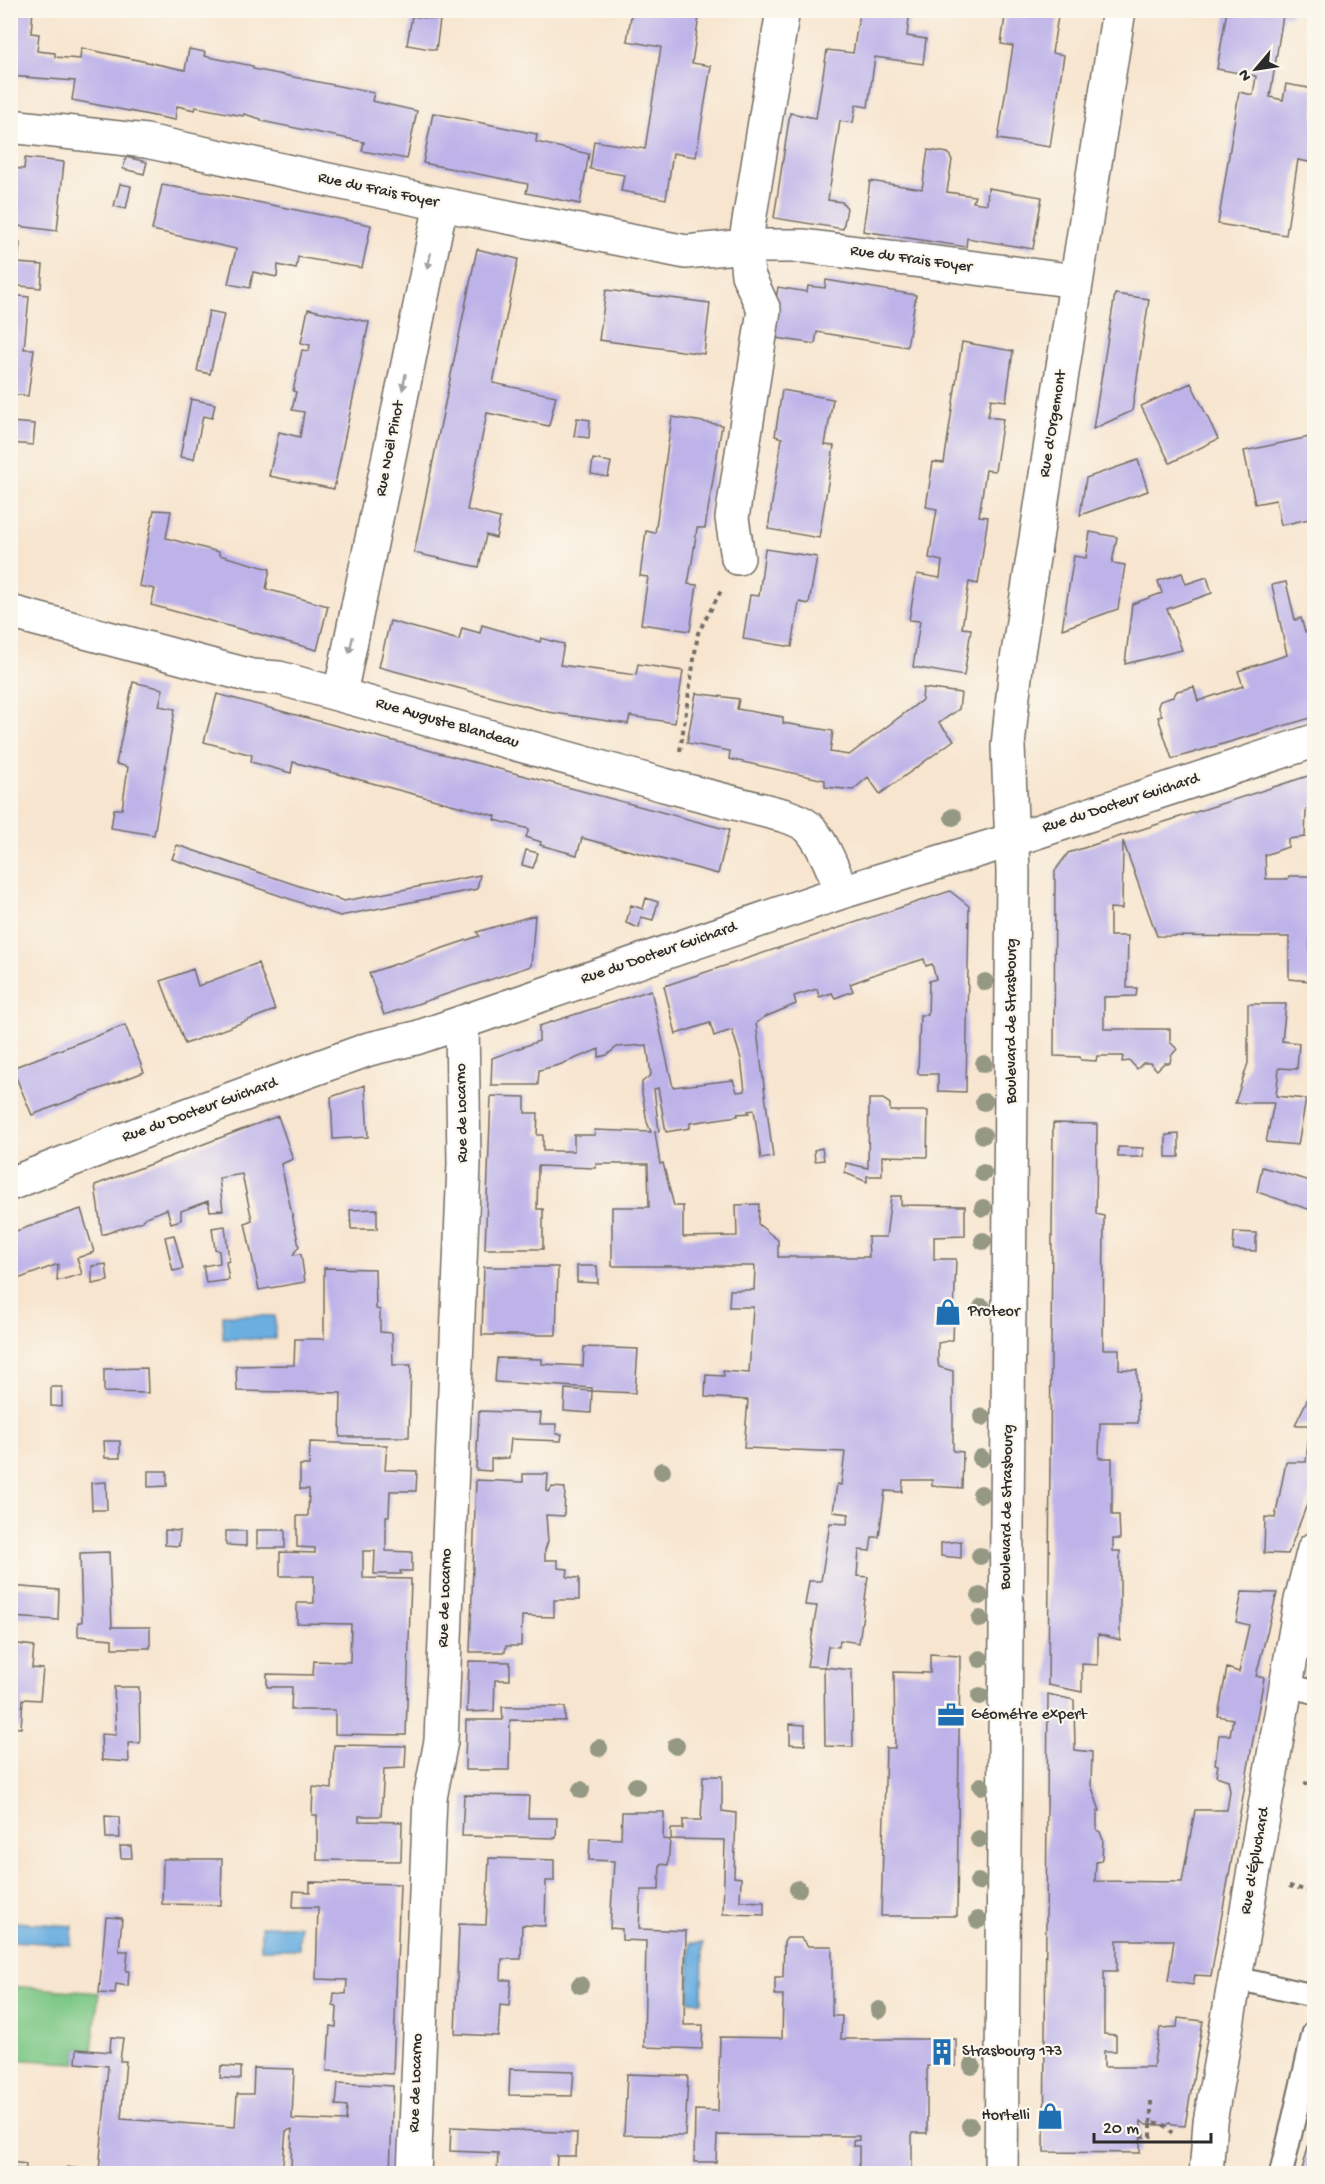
<svg xmlns="http://www.w3.org/2000/svg" width="1325" height="2184" font-family="'Gochi Hand',sans-serif">
	<style>
		.green { fill: #7dc886; stroke: #547a58; stroke-width: 1.5 }
		.water { fill: #6aafe0; stroke: #4a6d86; stroke-width: 1.5 }
		.building { fill: #bdb3e9 }
		.lines { fill: none; stroke-linecap: round; stroke-linejoin: round }
		.service-casing { stroke: #726c64; stroke-width: 26 }
		.minor-casing { stroke: #726c64; stroke-width: 36 }
		.tertiary-casing { stroke: #726c64; stroke-width: 36 }
		.path { stroke: #726c64; stroke-width: 4; stroke-dasharray: 4.5 4.5; stroke-linecap: butt }
		.service { stroke: #fff; stroke-width: 22 }
		.minor { stroke: #fff; stroke-width: 33 }
		.tertiary { stroke: #fff; stroke-width: 33 }
		.tree { fill: #959984 }
		.oneway { fill: #a0a0a0 }
		.labels { text-anchor: middle; dominant-baseline: central; stroke-width: 4.5; stroke-linejoin: round; paint-order: stroke }
		.street-label { font-size: 16px; fill: #2b2b2b; stroke: #fbf7ec }
		.poi-label { font-size: 16px; fill: #2b2b2b; stroke: #fbf7ec; text-anchor: start }
	</style>
	<rect width="100%" height="100%" fill="#fbf7ec"/>
	<filter id="ink" filterUnits="userSpaceOnUse"><feTurbulence type="fractalNoise" baseFrequency=".0167" numOctaves="2"/><feDisplacementMap in="SourceGraphic" scale="12" xChannelSelector="R" yChannelSelector="G"/><feConvolveMatrix kernelMatrix="1 2 1 2 8 2 1 2 1" color-interpolation-filters="sRGB"/></filter>
	<filter id="wash" filterUnits="userSpaceOnUse"><feTurbulence type="fractalNoise" baseFrequency=".008" numOctaves="4" result="noise"/><feDisplacementMap in="SourceGraphic" scale="24" xChannelSelector="R" yChannelSelector="G"/><feGaussianBlur stdDeviation="1.35" result="paint"/><feColorMatrix in="noise" values="0 0 0 0 0 0 0 0 0 0 0 0 0 0 0 0 0 1.4 0 .05"/><feComposite in="paint" operator="in"/></filter>
	<g filter="url(#wash)">
		<rect width="100%" height="100%" fill="#f7e5cf"/>
		<!-- green -->
		<path class="green" d="M10 1986 99 1993 92 2050 77 2049 76 2063 11 2059Z"/>
		<!-- water -->
		<path class="water" d="M223 1315 275 1316V1339H223Z
			M14 1922 73 1926 71 1945 13 1941Z
			M261 1926H300L299 1949H261Z
			M690 1943H703L702 2002 689 2001Z"/>
		<g id="blocks">
			<!-- building -->
			<path class="building" d="M10 10H33L31 33 39 34 37 51 55 53V57L80 59 81 48 185 70 189 49 205 52 204 56 253 66V69L374 93 372 101 417 111 407 159 362 151 364 142 261 121V119L244 114 243 116 196 107 195 110 177 106 175 120 72 100 75 81 10 76Z
				M632 10H700L692 63 711 66 696 157 673 153 666 199 621 191 624 175 590 169 594 141 645 149 661 47 627 41Z
				M860 10H910L907 36 926 39 923 64 875 57 868 107 856 105 853 123 840 121 828 200 842 202 847 208 843 229 774 218 790 113 816 118 827 50 853 53Z
				M1006 10H1059L1052 53 1064 55 1050 147 998 139 1013 46 1001 44Z
				M1227 10H1292L1290 17 1283 15 1270 97 1283 100 1286 84 1314 89V163L1298 160 1286 235 1218 224 1239 92 1253 95 1256 76 1217 69Z
				M412 16 440 20 436 50 407 45Z
				M433 113 537 134 536 142 589 154 580 204 526 193 528 184 423 163Z
				M928 150 948 153 952 160 947 192 975 196 973 202 987 204 988 188 1042 197 1033 249 967 238 966 247 863 231 870 181 922 189Z
				M126 157 147 162 144 174 123 169Z
				M25 158 64 162 57 231 10 225V168L24 169Z
				M120 184 131 186 126 209 114 206Z
				M162 185 217 194 371 225 362 268 298 257 296 269 278 265 277 277 253 272 250 288 228 284 236 249 152 230Z
				M10 242 20 243 18 263 43 265 41 288 10 285Z
				M477 249 518 259 493 383 556 396 549 426 487 413 467 510 500 518 496 538 486 535 479 567 414 553Z
				M826 280 916 295 907 347 817 332 815 344 770 337 778 287 807 292 808 286 825 288Z
				M606 290 710 303 704 354 599 340Z
				M1115 294 1149 299 1132 411 1093 429Z
				M10 295 29 297 24 349H34L28 396 10 394Z
				M308 309 369 322 334 489 269 476 279 432 300 437 304 412 292 410 296 392 293 391 302 350 309 351 310 345 301 343Z
				M209 311 224 314 210 374 197 371Z
				M962 342 1013 351 1006 401 991 399 988 417 1003 419 995 471 986 470 979 516 988 517 978 584 969 582 962 628 971 629 964 676 913 667 920 621 909 620 917 574 940 578 942 561 929 558 937 509 926 507 933 462 944 463Z
				M1191 383 1218 439 1170 463 1141 406Z
				M782 390 833 399 825 445 834 446 819 538 768 529 782 438 775 436Z
				M191 399 215 404 212 418 203 416 194 459 180 457Z
				M672 417 722 425 705 528H697L693 556 688 584 697 585 690 631 641 624 648 577 640 576 646 531 655 533Z
				M577 418 590 420 589 438 574 436Z
				M10 422 35 424 33 445 10 443Z
				M1314 436V518L1281 525 1276 500 1255 504 1244 451Z
				M593 459 611 462 608 477 591 474Z
				M1138 460 1148 491 1080 515 1086 478Z
				M154 510 171 511 166 538 219 552V555L270 569 266 589 328 606 317 650 151 605 155 589 139 586Z
				M1090 532 1117 537 1112 563 1125 565 1118 609 1062 629 1074 556 1086 558Z
				M765 549 817 557 809 604 799 602 792 647 743 639 750 595 759 596Z
				M1182 573 1186 584 1207 577 1212 593 1167 609 1182 650 1125 664 1132 604 1162 593 1158 581Z
				M1286 582 1295 620 1301 618 1305 632 1312 630 1314 645V717L1172 759 1158 717 1162 716 1158 706 1160 701 1173 697 1177 691 1194 687 1198 701 1243 686 1238 671 1287 655 1272 585Z
				M390 621 459 640 462 628 480 633 482 625 540 642 541 638 555 642 564 644 560 665 636 675 638 664 683 671 675 723 630 716 628 724 548 712 379 667Z
				M133 682 163 689 159 706 175 709 154 835 111 828 114 809H122L128 767 116 764Z
				M923 688 961 693 959 709 939 723 954 740 880 794 868 777 853 790 825 787V780L729 759 730 751 687 743 696 693 739 699 737 709 783 717V723L833 731 830 752 849 755 922 700Z
				M217 694 729 830 718 874 582 838 577 855 540 845 541 842 526 837 529 829 495 820 496 816 293 762 291 773 251 762 252 755 204 742Z
				M1314 774V804L1306 810 1305 837 1288 839V847L1265 855 1266 879H1288L1289 876H1314V940H1310V981L1289 979V937L1157 936 1123 841 1122 909 1110 908V936H1128L1127 988H1137L1136 996 1104 997V1029H1170V1042L1177 1049 1171 1056 1170 1063H1164L1157 1070 1150 1063H1143L1137 1069 1130 1061 1122 1062 1123 1056H1097L1096 1061 1081 1060 1080 1057 1054 1056 1055 871 1068 853Z
				M177 845 344 901 480 875 477 889 340 916 172 859Z
				M526 850 538 853 533 868 522 865Z
				M950 891 969 906 966 1092 938 1091V1074H918L920 1015H928L929 981 936 979 932 964 926 966 924 959 869 976V977L850 984 853 991 835 998 832 993 819 997 817 989 794 996 796 1004 765 1017 756 1023 773 1157 761 1159 754 1110 748 1111 749 1113 737 1114 738 1116 690 1123V1128L666 1132 658 1088 654 1089 659 1131 655 1132 660 1164 663 1163 674 1206H683V1237L737 1236 736 1205 759 1204 758 1224 778 1240V1257H869L868 1237H886L891 1196H901V1205L965 1206V1236L934 1237V1259H956L953 1340 938 1343V1361L939 1367 953 1371V1451L963 1452 962 1488 932 1486V1480H903L902 1492 885 1491 879 1537H872L870 1551 859 1550 857 1576 868 1577 859 1643 840 1640 839 1647 828 1646 825 1667 807 1666 817 1606 805 1605 809 1581H821L830 1523 847 1524 849 1514 833 1512 837 1484 841 1485 845 1452 744 1448 748 1400 705 1397 706 1375 724 1376 723 1371 749 1373 753 1307H729L730 1290H754L755 1266H612V1207H649L648 1164H596V1168L538 1166 537 1209H543V1249H485L491 1096 525 1097V1113H538L537 1135H543V1151H574V1135H595L594 1130 651 1132 647 1122 642 1093V1082L651 1075 647 1045 617 1047 607 1055 599 1057V1049L559 1065 539 1070 538 1085H491L492 1058 539 1041V1026L651 990 673 1087 733 1080 737 1092 745 1091 741 1059 732 1030 714 1036 710 1023 676 1034 664 986Z
				M646 898 658 902 653 920 641 917 639 928 626 923 631 905 643 909Z
				M535 915 531 966 384 1015 369 973 479 936 477 932Z
				M258 963 275 1010 185 1044 161 981 193 969 198 986Z
				M1248 1004H1286L1282 1041 1299 1043 1297 1069 1279 1068 1276 1096 1306 1099 1298 1145 1266 1142 1274 1103H1235L1248 1063Z
				M125 1025 144 1072 32 1115 12 1068Z
				M365 1085 368 1137 333 1139 331 1097Z
				M869 1099H883L890 1104V1111H928L927 1157 882 1156V1176H867V1182L845 1173 846 1163 868 1168Z
				M278 1116 293 1159 281 1164 299 1246 293 1255 301 1254 305 1282 259 1290 245 1223 252 1220 242 1174 219 1178 223 1210 210 1211 208 1201 181 1211V1220L171 1223 167 1209 144 1218 143 1221 102 1235 95 1185Z
				M1053 1123 1097 1124 1096 1214 1104 1216 1103 1349H1119V1369L1137 1370 1138 1423H1100L1099 1458H1112V1515H1119L1120 1539H1113V1551H1120V1640L1098 1634V1665L1082 1664V1692L1048 1685Z
				M1179 1134V1157H1166V1135Z
				M1118 1147 1143 1148V1157H1118Z
				M822 1148 824 1160 815 1161 814 1150Z
				M1262 1167 1314 1182V1211L1257 1192Z
				M81 1209 94 1252 77 1258 82 1274 57 1281 58 1264 10 1282V1233Z
				M377 1209V1229H351L350 1210Z
				M225 1226 229 1261 226 1262 229 1280 206 1283 203 1266 220 1263 219 1251 215 1249 212 1228Z
				M1234 1232 1256 1233V1251L1233 1250Z
				M174 1235 183 1269 173 1271 165 1237Z
				M106 1264 108 1281 92 1284V1266Z
				M577 1266H597L598 1283 577 1282Z
				M484 1267H558L556 1335H482Z
				M324 1268 375 1269 376 1309 380 1310V1332L392 1333 393 1365H411L409 1437H340L341 1393 237 1391 236 1366 294 1365 295 1339H324Z
				M584 1347 638 1349 635 1393 592 1391V1388L495 1382 497 1358 542 1359V1364L583 1366Z
				M147 1368 148 1393 104 1392V1369Z
				M51 1387H62V1407L51 1406Z
				M565 1389 592 1391 591 1413 564 1411Z
				M1309 1396H1314V1486L1288 1554 1264 1553 1265 1517 1275 1518 1286 1462H1306L1310 1425H1295Z
				M479 1411 541 1413 540 1424H556V1434H562L561 1441 511 1439 509 1458 491 1459V1471L476 1470Z
				M104 1441H120V1458H105Z
				M310 1442 387 1445 385 1470 417 1471 416 1491H390L389 1516H386V1551L412 1552V1571H400L401 1574H374L375 1551H363V1578L411 1579 406 1735 335 1734V1710H291L292 1687H267V1674L313 1675 314 1661 350 1662 351 1624 297 1623V1603H314V1576H280V1552L315 1553V1548L297 1547V1516H308L309 1489H300V1465H309Z
				M148 1471H167V1486L148 1487Z
				M523 1474H548L547 1491 549 1492 552 1487 565 1488 564 1516 546 1515 548 1541 545 1550V1560H558V1568L568 1569 567 1577 579 1578V1600H554V1617L522 1616 521 1646H506L505 1652H470L476 1480 523 1482Z
				M106 1482 107 1510H92L91 1483Z
				M165 1530 180 1531 179 1546 165 1545Z
				M257 1530H285V1548H257Z
				M226 1531H246V1546L226 1545Z
				M961 1541V1558L941 1556V1543Z
				M109 1552 112 1627H150V1648H112V1639L78 1636V1622H82L80 1553Z
				M10 1586 59 1590 58 1620 10 1617Z
				M1242 1592 1277 1593 1256 1676 1264 1678 1211 1976 1195 1975 1193 1985 1168 1981 1174 1940H1117V1971H1104V2034L1116 2035V2051H1104V2067H1153L1160 2028 1177 2027 1178 2018 1203 2021 1185 2126 1172 2125 1170 2123 1167 2125H1146L1141 2121 1140 2153 1044 2152 1048 1694 1074 1700 1075 1750 1092 1752 1091 1785 1100 1811H1097V1830L1100 1832 1103 1840 1102 1858 1101 1861 1096 1862 1095 1881 1182 1882 1195 1810H1227L1230 1791 1228 1780 1216 1776 1218 1765 1215 1764 1219 1735H1230L1233 1719 1218 1716 1227 1668 1239 1672 1249 1625 1236 1622Z
				M10 1643 34 1646 32 1668 43 1669 40 1700 23 1699 21 1728 10 1727Z
				M930 1654 960 1656 957 1916H881L886 1748H895L894 1672 930 1673Z
				M469 1661 510 1662V1680H495L494 1711 467 1712Z
				M824 1667 852 1670 853 1747 825 1746Z
				M114 1687H139L140 1743H128L129 1762 102 1760 101 1734 116 1735Z
				M502 1707H565V1721L510 1720 509 1770H465L466 1720H503Z
				M790 1724 805 1725V1745L790 1744Z
				M334 1745 406 1746 405 1768 384 1769 381 1816H359V1821L402 1822 401 1861 317 1860V1815H312L313 1787 332 1789Z
				M703 1776H722V1811L736 1813 734 1877 741 1878 740 1901 764 1902V1915L723 1914 725 1840 671 1839V1829H683V1820H701Z
				M464 1795 529 1796 528 1818H557L556 1838 462 1836Z
				M622 1812H664L663 1839 670 1840 668 1865 660 1864 659 1890H641L639 1929 686 1931 684 2025H703L702 2049 644 2047 646 1941 622 1940V1929L610 1928 614 1861 589 1860 590 1838 621 1839Z
				M105 1816 119 1817 120 1838H106Z
				M120 1846H131L132 1858H121Z
				M489 1858 554 1860V1881H546L545 1926 522 1925 521 1959H502L501 1980H511L509 2006 500 2005 498 2036 455 2034 459 1924 486 1925Z
				M163 1859H222L221 1905 162 1904Z
				M310 1882 400 1884 393 2074 327 2071 330 2026 336 2027 337 2007 333 2006 334 1993 346 1994 347 1980 316 1979 318 1907H293L294 1891 310 1892Z
				M106 1917 122 1918 119 1951H128L126 1971H129L128 1986 116 1984 115 1994 99 1993Z
				M787 1938H801L808 1946H832V2016H842L841 2039H956V2066H927V2133H912V2174H859V2146H853V2141L859 2140V2136L717 2135 716 2162H694L695 2110 718 2111 720 2037 782 2038 783 1995H775V1977H783L784 1942Z
				M111 2037 123 2038 120 2061H126L121 2119 235 2127 237 2094H253L254 2068 294 2069 292 2119 346 2121 347 2106 336 2105 338 2083 393 2086 390 2174 291 2172 292 2129 286 2131 282 2174H67V2167L99 2171 108 2066 76 2063 77 2049 110 2052Z
				M221 2066 241 2067V2079L220 2078Z
				M510 2069 574 2071 572 2096 509 2095Z
				M627 2074 688 2076 685 2136 624 2135Z
				M1314 2124V2174H1301Z
				M451 2127 577 2133 576 2156H557L556 2174H497L498 2153 450 2151Z
				M10 2162 26 2164 25 2174H10Z"/>
		</g>
	</g>
	<g filter="url(#ink)">
		<use href="#blocks" fill-opacity="0" stroke="#726c64" stroke-width="1.5"/>
		<g class="lines">
			<defs>
				<path id="service" d="M1286 1685 1314 1692
					M1235 1978 1314 1996
					M1281 2174 1314 2032"/>
				<path id="minor" d="M10 126 146 141 441 204 686 252 745 246H804L1076 281
					M738 558 732 518 764 310 748 275 745 246 782 16
					M10 612 251 676 279 678 664 785 786 816C795 819 805 823 811 830 825 847 834 872 842 892
					M340 694 441 204
					M10 1184 163 1124 256 1090 369 1049 416 1038 842 892 1012 840 1314 741
					M414 2174 430 1798 441 1741 464 1164 462 1022
					M1206 2174 1210 2122 1301 1600 1314 1549"/>
				<path id="tertiary" d="M1001 2174 1013 872 1008 746 1016 666 1119 10"/>
			</defs>
			<!-- service casing -->
			<use href="#service" class="service-casing"/>
			<!-- minor casing -->
			<use href="#minor" class="minor-casing"/>
			<!-- tertiary casing -->
			<use href="#tertiary" class="tertiary-casing"/>
			<!-- path -->
			<path class="path" d="M680 751 698 633 722 589
				M1304 1783 1314 1785
				M1289 1886 1314 1892
				M1151 2101V2123
				M1141 2136H1151V2123H1162L1172 2133"/>
			<!-- service -->
			<use href="#service" class="service"/>
			<!-- minor -->
			<use href="#minor" class="minor"/>
			<!-- tertiary -->
			<use href="#tertiary" class="tertiary"/>
		</g>
		<!-- trees -->
		<g class="tree">
			<circle cx="953" cy="817" r="9"/>
			<circle cx="985" cy="982" r="9"/>
			<circle cx="984" cy="1064" r="9"/>
			<circle cx="984" cy="1102" r="9"/>
			<circle cx="983" cy="1135" r="9"/>
			<circle cx="983" cy="1173" r="9"/>
			<circle cx="983" cy="1208" r="9"/>
			<circle cx="983" cy="1241" r="9"/>
			<circle cx="982" cy="1307" r="9"/>
			<circle cx="982" cy="1417" r="9"/>
			<circle cx="981" cy="1458" r="9"/>
			<circle cx="662" cy="1471" r="9"/>
			<circle cx="981" cy="1494" r="9"/>
			<circle cx="980" cy="1556" r="9"/>
			<circle cx="980" cy="1596" r="9"/>
			<circle cx="980" cy="1619" r="9"/>
			<circle cx="980" cy="1659" r="9"/>
			<circle cx="980" cy="1696" r="9"/>
			<circle cx="676" cy="1746" r="9"/>
			<circle cx="599" cy="1748" r="9"/>
			<circle cx="636" cy="1786" r="9"/>
			<circle cx="981" cy="1786" r="9"/>
			<circle cx="581" cy="1790" r="9"/>
			<circle cx="979" cy="1839" r="9"/>
			<circle cx="978" cy="1882" r="9"/>
			<circle cx="798" cy="1889" r="9"/>
			<circle cx="978" cy="1920" r="9"/>
			<circle cx="580" cy="1985" r="9"/>
			<circle cx="879" cy="2010" r="9"/>
			<circle cx="972" cy="2066" r="9"/>
			<circle cx="970" cy="2126" r="9"/>
		</g>
		<!-- one-way arrows -->
		<defs><path id="oneway-solid" d="M-6-.8H1V-3.2L6.5 0L1 3.2V.8H-6Z" transform="scale(1.5)"/></defs>
		<g class="oneway">
			<use href="#oneway-solid" transform="translate(429 261) rotate(102)"/>
			<use href="#oneway-solid" transform="translate(404 382) rotate(101)"/>
			<use href="#oneway-solid" transform="translate(351 645) rotate(102)"/>
		</g>
	</g>
	<!-- icons -->
	<defs>
		<symbol id="shop-bare" viewBox="-9 -9 18 18"><path d="M-5-2.5h2.3a2.7 3.5 0 0 1 5.4 0H5L5.5 6h-11ZM-1.5-2.5h3a1.5 2.3 0 0 0-3 0Z" fill="#1f6fb2" stroke="#fbf7ec" stroke-width="2.5" paint-order="stroke"/></symbol>
		<symbol id="office-bare" viewBox="-9 -9 18 18"><path d="M-6-3h4V-5.5h4V-3h4V5H-6ZM-1-4.5V-3h2v-1.5ZM-6 0V1H6V0Z" fill="#1f6fb2" stroke="#fbf7ec" stroke-width="2.5" paint-order="stroke"/></symbol>
		<symbol id="building-bare" viewBox="-9 -9 18 18"><path d="M-4-6H4V6H1V3H-1V6H-4ZM-2.5-4.3h1.7v1.8h-1.7ZM.8-4.3h1.7v1.8H.8ZM-2.5-1h1.7V.8h-1.7ZM.8-1h1.7V.8H.8Z" fill="#1f6fb2" stroke="#fbf7ec" stroke-width="2.5" paint-order="stroke"/></symbol>
	</defs>
	<g fill-rule="evenodd">
		<use href="#shop-bare" x="929" y="1293" width="38" height="38"/>
		<use href="#office-bare" x="932" y="1696" width="38" height="38"/>
		<use href="#building-bare" x="923" y="2033" width="38" height="38"/>
		<use href="#shop-bare" x="1031" y="2097" width="38" height="38"/>
	</g>
	<g class="labels">
		<!-- street labels -->
		<g class="street-label">
			<text transform="translate(378 191) rotate(12)">Rue du Frais Foyer</text>
			<text transform="translate(911 260) rotate(8)">Rue du Frais Foyer</text>
			<text transform="translate(1054 424) rotate(-81)">Rue d'Orgemont</text>
			<text transform="translate(391 449) rotate(-79)">Rue Noël Pinot</text>
			<text transform="translate(447 724) rotate(16)">Rue Auguste Blandeau</text>
			<text transform="translate(1121 804) rotate(-18)">Rue du Docteur Guichard</text>
			<text transform="translate(659 954) rotate(-19)">Rue du Docteur Guichard</text>
			<text transform="translate(1012 1021) rotate(-90)">Boulevard de Strasbourg</text>
			<text transform="translate(200 1111) rotate(-20)">Rue du Docteur Guichard</text>
			<text transform="translate(463 1113) rotate(-91)">Rue de Locarno</text>
			<text transform="translate(1008 1507) rotate(-89)">Boulevard de Strasbourg</text>
			<text transform="translate(446 1598) rotate(-88)">Rue de Locarno</text>
			<text transform="translate(1256 1861) rotate(-80)">Rue d'Épluchard</text>
			<text transform="translate(417 2083) rotate(-88)">Rue de Locarno</text>
		</g>
		<!-- poi labels -->
		<g class="poi-label">
			<text x="968" y="1312">Proteor</text>
			<text x="971" y="1715">Géométre expert</text>
			<text x="962" y="2052">Strasbourg 173</text>
			<text x="1030" y="2116" text-anchor="end">Hortelli</text>
		</g>
	</g>
	<!-- margin -->
	<rect width="1325" height="2184" fill="none" stroke="#fbf7ec" stroke-width="36"/>
	<!-- north arrow -->
	<g transform="translate(1256 69) rotate(241)" stroke="#fbf7ec" stroke-width="4.5" paint-order="stroke">
	<path d="M0-4.5L10 22L0 15L-10 22Z" fill="#2b2b2b"/>
	<text y="-9" font-size="16" font-weight="bold" text-anchor="middle" fill="#2b2b2b">N</text>
	</g>
	<!-- scale -->
	<path d="M1094 2133v9h117v-9" fill="none" stroke="#2b2b2b" stroke-width="3"/>
	<text x="1103" y="2133" font-size="18" fill="#2b2b2b" stroke="#fbf7ec" stroke-width="4.5" paint-order="stroke">20 m</text>
</svg>
